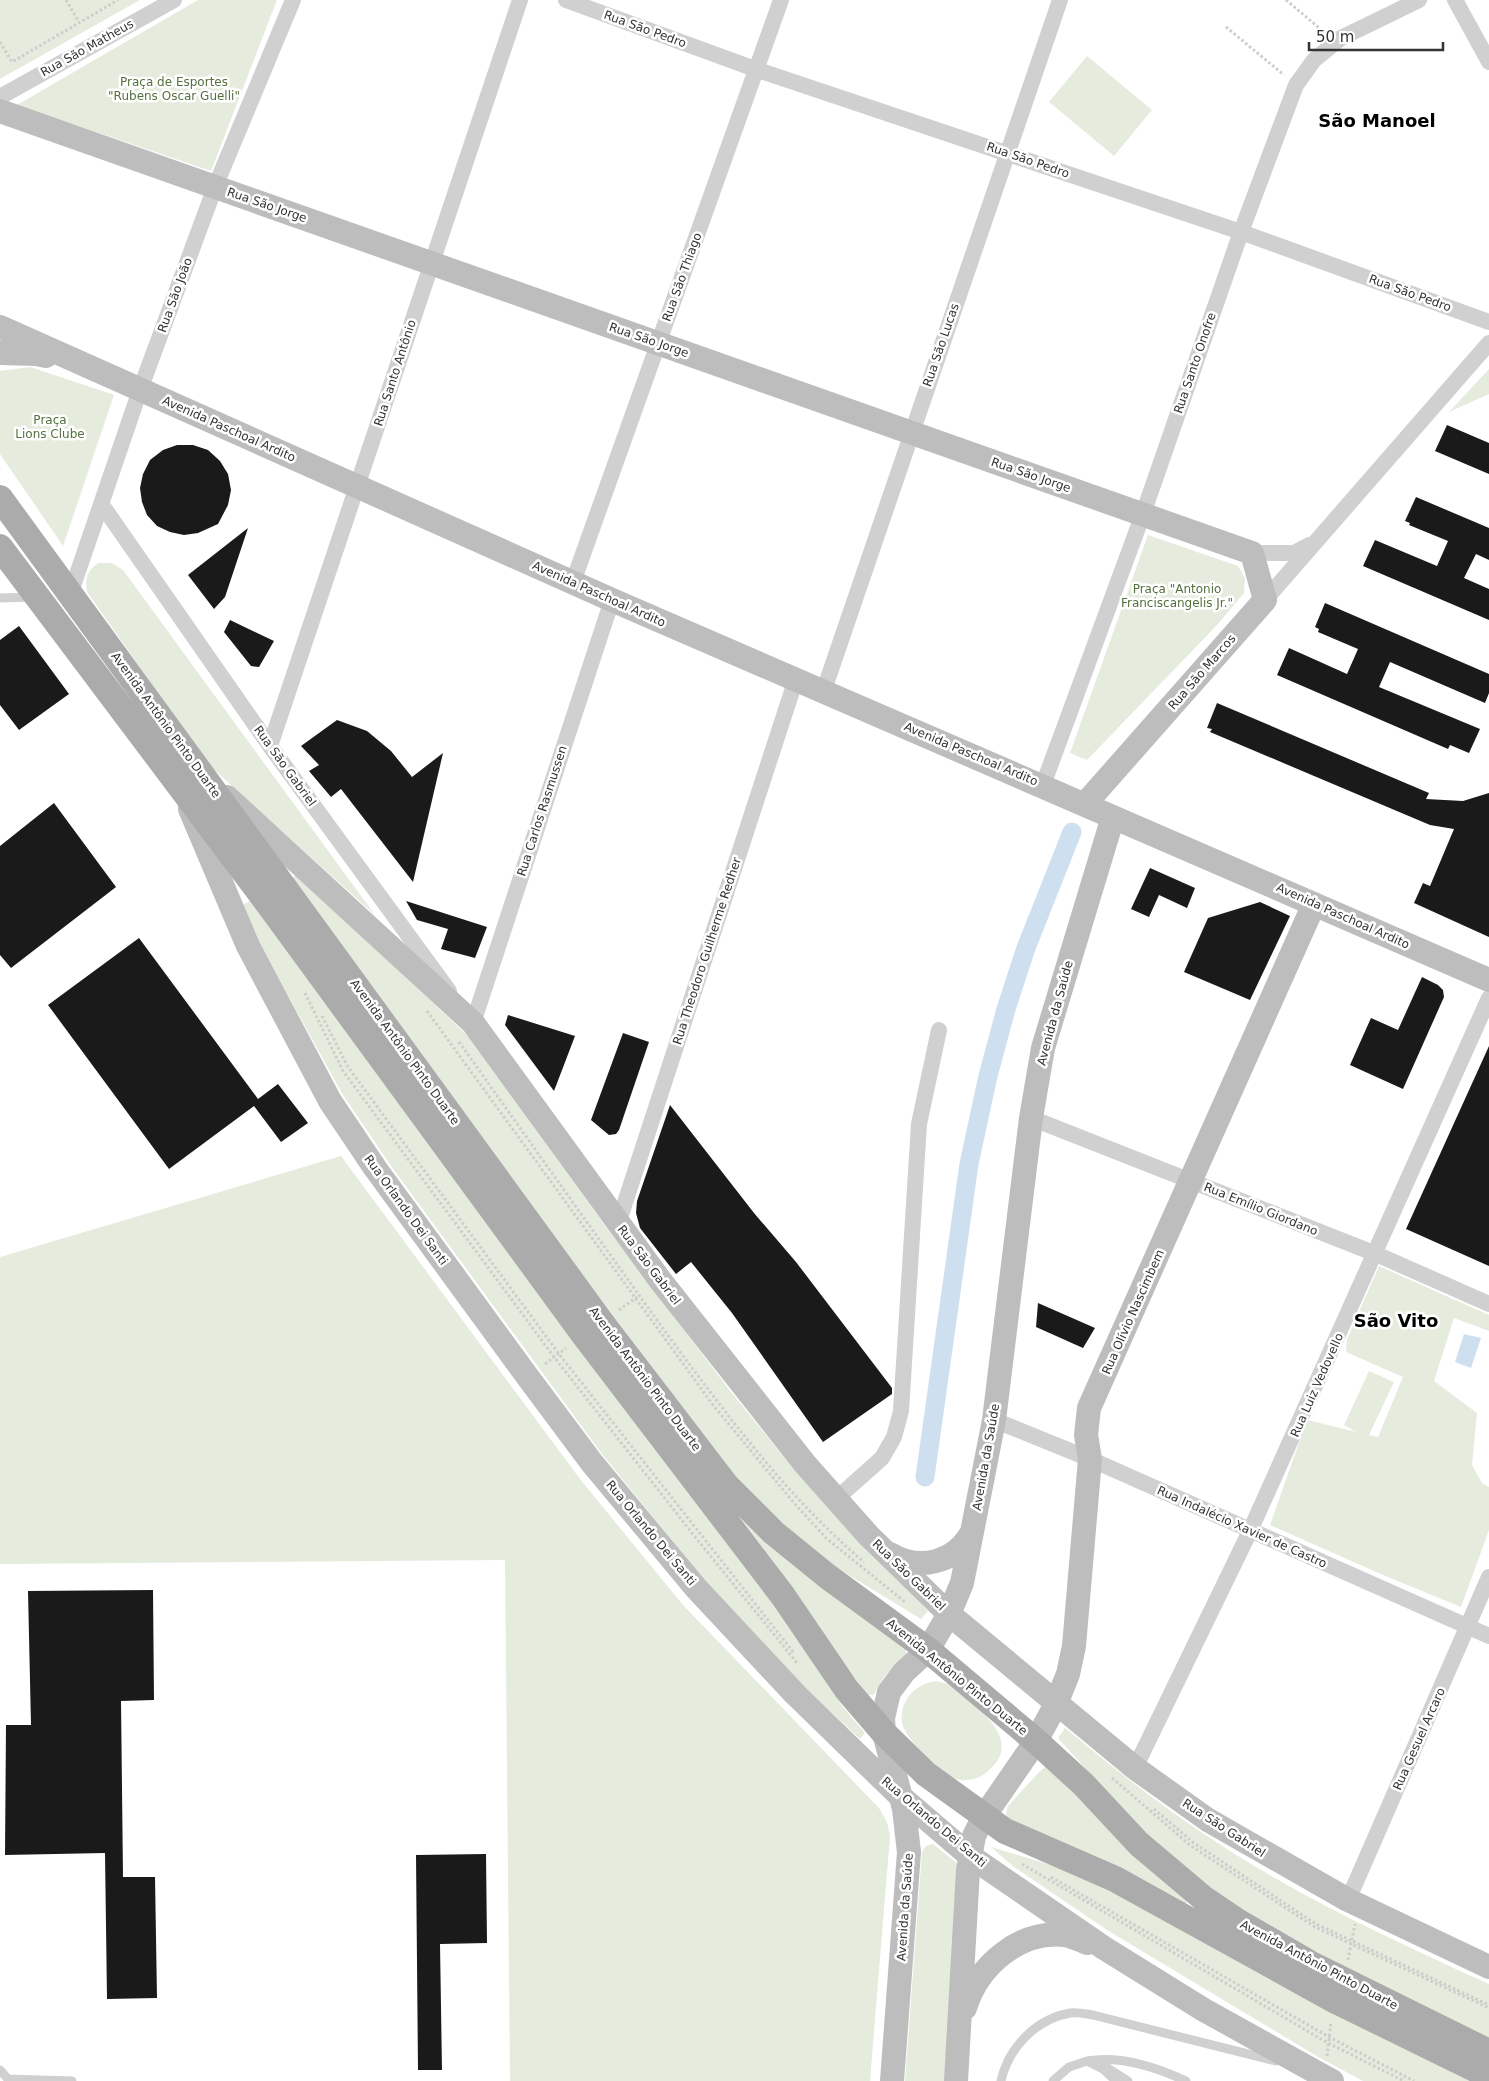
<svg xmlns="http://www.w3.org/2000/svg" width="1489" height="2081" font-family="'DejaVu Sans',sans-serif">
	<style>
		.green { fill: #e5ecde }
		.water { fill: #cee0ef }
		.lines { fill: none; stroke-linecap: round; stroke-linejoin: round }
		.canal { stroke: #cee0ef; stroke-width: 19 }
		.building { fill: #1a1a1a }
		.path { stroke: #cdcdcd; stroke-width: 3; stroke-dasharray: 2.5 2.5; stroke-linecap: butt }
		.lane { stroke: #d0d0d0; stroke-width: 9 }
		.street { stroke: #d0d0d0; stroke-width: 16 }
		.secondary { stroke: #bdbdbd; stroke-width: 24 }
		.primary { stroke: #ababab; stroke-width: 26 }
		.labels { text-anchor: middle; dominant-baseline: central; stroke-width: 5; stroke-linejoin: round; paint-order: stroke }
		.street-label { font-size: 12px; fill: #333; stroke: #fff }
		.park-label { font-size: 12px; fill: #52713d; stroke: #fff }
		.district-label { font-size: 18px; font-weight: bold; fill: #000; stroke: #fff }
	</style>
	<rect width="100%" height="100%" fill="#fff"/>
	<!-- green -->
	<path class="green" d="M0 0H140L0 79Z
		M198 0H277L211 171 17 105Z
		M1087 56 1152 110 1114 156 1049 102Z
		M30 367 114 395 63 546 0 454V371Z
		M1489 369V394L1449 412Z
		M1148 535 1238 566 1245 578 1244 593 1218 624 1087 760 1070 753Z
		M98 563H112L123 570 375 915 209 765 87 592C85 578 86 572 98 563Z
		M297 875 469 1037 606 1227 731 1392 792 1467 928 1611 921 1619 829 1563 783 1526 739 1482 502 1168 290 879Z
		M253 899 776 1604 842 1706 865 1733 860 1739 802 1685 705 1581 602 1454 391 1166 343 1095 239 907Z
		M341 1156 580 1479 683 1605 879 1808 887 1822 890 1836 870 2081H510L505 1560 0 1564V1257Z
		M1379 1266 1489 1315V1331L1454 1318 1434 1381 1477 1413 1472 1465 1482 1483 1489 1487V1530L1461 1607 1383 1575 1270 1525 1307 1420 1357 1432 1344 1425 1369 1371 1394 1382 1369 1435 1378 1437 1403 1377 1346 1352 1347 1339Z
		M726 1500 905 1646 907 1656C891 1667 882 1677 874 1695H867Z
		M936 1681C952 1683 961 1694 973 1704 998 1726 1018 1749 983 1775 976 1780 962 1782 954 1778 939 1771 905 1739 902 1723 899 1701 915 1684 936 1681Z
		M1065 1728C1109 1764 1153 1800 1201 1832 1291 1893 1390 1939 1489 1984V2042L1241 1913 1146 1836 1058 1738Z
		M1047 1766 1188 1901 1185 1905 1011 1822 1006 1816 1007 1807C1014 1800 1042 1767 1047 1766Z
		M933 1844 958 1864 946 2081H905L922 1852 926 1846Z
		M991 1847 1062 1868 1113 1890 1476 2081H1363L1320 2058 1107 1930 1014 1867Z"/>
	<!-- water -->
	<path class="water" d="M1464 1334 1481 1338 1471 1368 1455 1362Z"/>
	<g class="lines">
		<!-- canal -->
		<path class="canal" d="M925 1477 969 1164 988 1076 1006 1009 1026 948 1072 832"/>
	</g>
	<!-- building -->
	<path class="building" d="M1447 425 1489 443V474L1435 451Z
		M177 445H193L208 450 220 461 228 474 231 490 228 505 218 524 198 533 184 535 170 532 157 526 147 515 142 502 140 488 143 474 150 460 163 450Z
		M1416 497 1489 528V560L1476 554 1464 578 1489 589V620L1363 566 1375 540 1437 566 1448 541 1409 525 1410 523 1405 521Z
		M248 528 225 597 214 609 188 575Z
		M1325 603 1489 674V693L1485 703 1390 662 1379 687 1480 729 1469 753 1450 745 1448 749 1277 675 1289 648 1347 674 1358 649 1318 632 1319 629 1315 627Z
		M230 620 274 641 259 667 251 666 224 632Z
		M19 626 69 694 19 730 0 705V640Z
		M1217 703 1429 793 1426 799 1463 801 1489 793V937L1414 903 1423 883 1430 886 1454 829 1430 825 1210 732 1212 729 1207 728Z
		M337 720 367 731 391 751 412 777 443 753 413 882 341 789 331 797 309 771 319 765 301 746Z
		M54 803 116 887 11 968 0 955V846Z
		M1150 868 1195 888 1187 908 1159 895 1149 917 1131 909Z
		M406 901 487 927 475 958 441 949 448 929 417 920Z
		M1260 902 1290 916 1250 1000 1184 972 1208 918Z
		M139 938 258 1099 278 1084 308 1123 281 1142 254 1106 169 1169 48 1005Z
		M1422 977 1438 985 1443 990 1444 997 1403 1089 1350 1065 1371 1018 1398 1030Z
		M508 1015 575 1036 554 1091 505 1025Z
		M623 1033 649 1042 619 1130 616 1134 609 1135 591 1120Z
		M1489 1046V1266L1406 1229Z
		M670 1105 754 1213 796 1262 892 1388V1394L823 1442 732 1313 691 1262 676 1274 640 1228 636 1213 637 1201Z
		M1038 1303 1095 1328 1083 1348 1036 1327Z
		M153 1590 154 1700 121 1701 123 1877H155L157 1998 107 1999 105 1853 5 1855 6 1725H31L28 1591Z
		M486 1854 487 1943 440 1944 442 2070H418L416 1855Z"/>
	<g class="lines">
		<!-- path -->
		<path class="path" d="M66 0 79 22
			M1286 0 1317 26 1322 34
			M1226 27 1284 75
			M0 42 12 62 118 0
			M305 993 343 1071 554 1357 692 1533 797 1663
			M427 1011 713 1405 794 1503 826 1538 905 1602
			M322 1016 348 1067 559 1354 794 1653
			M459 1042C528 1139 597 1237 667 1334 727 1415 787 1497 864 1562
			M619 1310 640 1295
			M545 1364 566 1348
			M1112 1778 1191 1846 1315 1927 1489 2008
			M1154 1809 1194 1843 1316 1924 1489 2005
			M1022 1864 1328 2043 1404 2081
			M1051 1877 1329 2037 1414 2081
			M1348 1960 1355 1924
			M1327 2056 1331 2022"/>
		<!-- lane -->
		<path class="lane" d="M0 598 32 597
			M1087 2061C1120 2055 1156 2067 1186 2081
			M1106 2067 1128 2081
			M0 2070 8 2079 72 2081
			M1001 2081C1008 2048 1036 2019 1070 2013 1077 2012 1086 2014 1093 2015L1276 2061
			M1053 2081 1069 2067 1087 2061 1103 2069 1116 2081"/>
		<!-- street -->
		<path class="street" d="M566 0 755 69 1241 232 1489 322
			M1455 0 1489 62
			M0 97 174 0
			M102 505 270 746 449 991
			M1252 553H1294L1309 545
			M573 582 781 0
			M70 595 140 390 215 187 293 0
			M1265 600 1489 343
			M824 690 1060 0
			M270 746 520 0
			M1043 785 1143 514 1241 232 1296 85 1314 60 1341 38 1419 0
			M473 1023 612 600
			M1031 1118 1376 1254 1489 1304
			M618 1224 796 679
			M994 1420 1090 1459 1489 1636
			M836 1499 882 1458 894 1437 901 1411 919 1124 939 1030
			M1135 1768 1250 1531 1489 998
			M1348 1900 1489 1577"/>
		<!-- secondary -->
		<path class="secondary" d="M0 111 1252 553 1265 600 1085 804
			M0 327 612 600 1489 980
			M0 353 36 354 46 356
			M227 797 473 1023 660 1280 805 1464 868 1535 949 1614 1135 1768 1208 1820 1348 1900 1489 1967
			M190 809 248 946 330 1101 375 1168 527 1376 592 1463 696 1588 795 1694 900 1796 970 1856 1104 1948 1204 2010 1332 2081
			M890 1554C920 1572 956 1562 972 1532
			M965 2008C978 1966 1019 1930 1065 1935 1072 1936 1080 1940 1087 1943
			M892 2081 909 1852 904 1809 884 1733 883 1718 889 1692 904 1672 928 1650 949 1614 962 1583 994 1420 1031 1118 1043 1048 1113 817
			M956 2081 968 1870 974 1836 983 1818 1036 1741 1056 1704 1068 1674 1074 1646 1090 1459 1086 1435 1089 1408 1314 904"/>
		<!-- primary -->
		<path class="primary" d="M0 498 602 1323 726 1485 774 1533 827 1576 928 1650 1036 1741 1083 1784 1139 1844 1203 1898 1237 1921 1313 1965 1489 2052
			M0 547 269 905 584 1335 783 1596 847 1690 884 1733 926 1774 1005 1831 1115 1879 1334 2000 1489 2076"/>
	</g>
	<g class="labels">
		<!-- street labels -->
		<g class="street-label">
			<text transform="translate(645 29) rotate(20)">Rua São Pedro</text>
			<text transform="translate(87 48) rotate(-29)">Rua São Matheus</text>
			<text transform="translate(1028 160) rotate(19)">Rua São Pedro</text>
			<text transform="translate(267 205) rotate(19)">Rua São Jorge</text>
			<text transform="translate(682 277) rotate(-70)">Rua São Thiago</text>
			<text transform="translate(1410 293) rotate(20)">Rua São Pedro</text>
			<text transform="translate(175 295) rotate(-70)">Rua São João</text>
			<text transform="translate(649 340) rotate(19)">Rua São Jorge</text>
			<text transform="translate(941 345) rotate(-71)">Rua São Lucas</text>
			<text transform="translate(1195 363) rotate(-71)">Rua Santo Onofre</text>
			<text transform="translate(395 373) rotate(-72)">Rua Santo Antônio</text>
			<text transform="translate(229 429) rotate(24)">Avenida Paschoal Ardito</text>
			<text transform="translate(1031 475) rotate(19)">Rua São Jorge</text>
			<text transform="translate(599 594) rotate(24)">Avenida Paschoal Ardito</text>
			<text transform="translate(1202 672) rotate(-49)">Rua São Marcos</text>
			<text transform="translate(166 725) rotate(54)">Avenida Antônio Pinto Duarte</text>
			<text transform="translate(971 754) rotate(23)">Avenida Paschoal Ardito</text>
			<text transform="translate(285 766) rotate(54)">Rua São Gabriel</text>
			<text transform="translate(542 811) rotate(-72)">Rua Carlos Rasmussen</text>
			<text transform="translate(1343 916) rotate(24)">Avenida Paschoal Ardito</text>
			<text transform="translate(707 951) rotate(-72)">Rua Theodoro Guilherme Redher</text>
			<text transform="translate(1055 1013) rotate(-75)">Avenida da Saúde</text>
			<text transform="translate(405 1052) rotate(54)">Avenida Antônio Pinto Duarte</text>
			<text transform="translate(1261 1209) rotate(22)">Rua Emílio Giordano</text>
			<text transform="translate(406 1210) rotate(54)">Rua Orlando Dei Santi</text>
			<text transform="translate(649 1265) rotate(53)">Rua São Gabriel</text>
			<text transform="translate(1133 1312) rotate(-66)">Rua Olívio Nascimbem</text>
			<text transform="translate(645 1379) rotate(53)">Avenida Antônio Pinto Duarte</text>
			<text transform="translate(1317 1385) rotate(-66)">Rua Luiz Vedovello</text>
			<text transform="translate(986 1457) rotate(-80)">Avenida da Saúde</text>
			<text transform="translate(1242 1527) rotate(24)">Rua Indalécio Xavier de Castro</text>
			<text transform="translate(651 1533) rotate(50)">Rua Orlando Dei Santi</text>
			<text transform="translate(909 1575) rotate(44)">Rua São Gabriel</text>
			<text transform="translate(957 1677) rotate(39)">Avenida Antônio Pinto Duarte</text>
			<text transform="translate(1419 1739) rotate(-66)">Rua Gesuel Arcaro</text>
			<text transform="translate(934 1822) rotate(40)">Rua Orlando Dei Santi</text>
			<text transform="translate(1224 1828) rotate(33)">Rua São Gabriel</text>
			<text transform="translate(905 1907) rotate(-86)">Avenida da Saúde</text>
			<text transform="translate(1319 1965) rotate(28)">Avenida Antônio Pinto Duarte</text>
		</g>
		<!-- park labels -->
		<g class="park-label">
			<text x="174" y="82">Praça de Esportes<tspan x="174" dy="14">"Rubens Oscar Guelli"</tspan></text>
			<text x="50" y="420">Praça<tspan x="50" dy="14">Lions Clube</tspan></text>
			<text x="1177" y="589">Praça "Antonio<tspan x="1177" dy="14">Franciscangelis Jr."</tspan></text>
		</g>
		<!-- district labels -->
		<g class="district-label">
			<text x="1377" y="120">São Manoel</text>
			<text x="1396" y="1320">São Vito</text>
		</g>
	</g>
	<!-- scale -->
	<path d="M1309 42v8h134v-8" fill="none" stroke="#333333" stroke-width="2.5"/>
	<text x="1316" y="42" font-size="15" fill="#333333" stroke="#ffffff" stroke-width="4" paint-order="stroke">50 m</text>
</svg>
